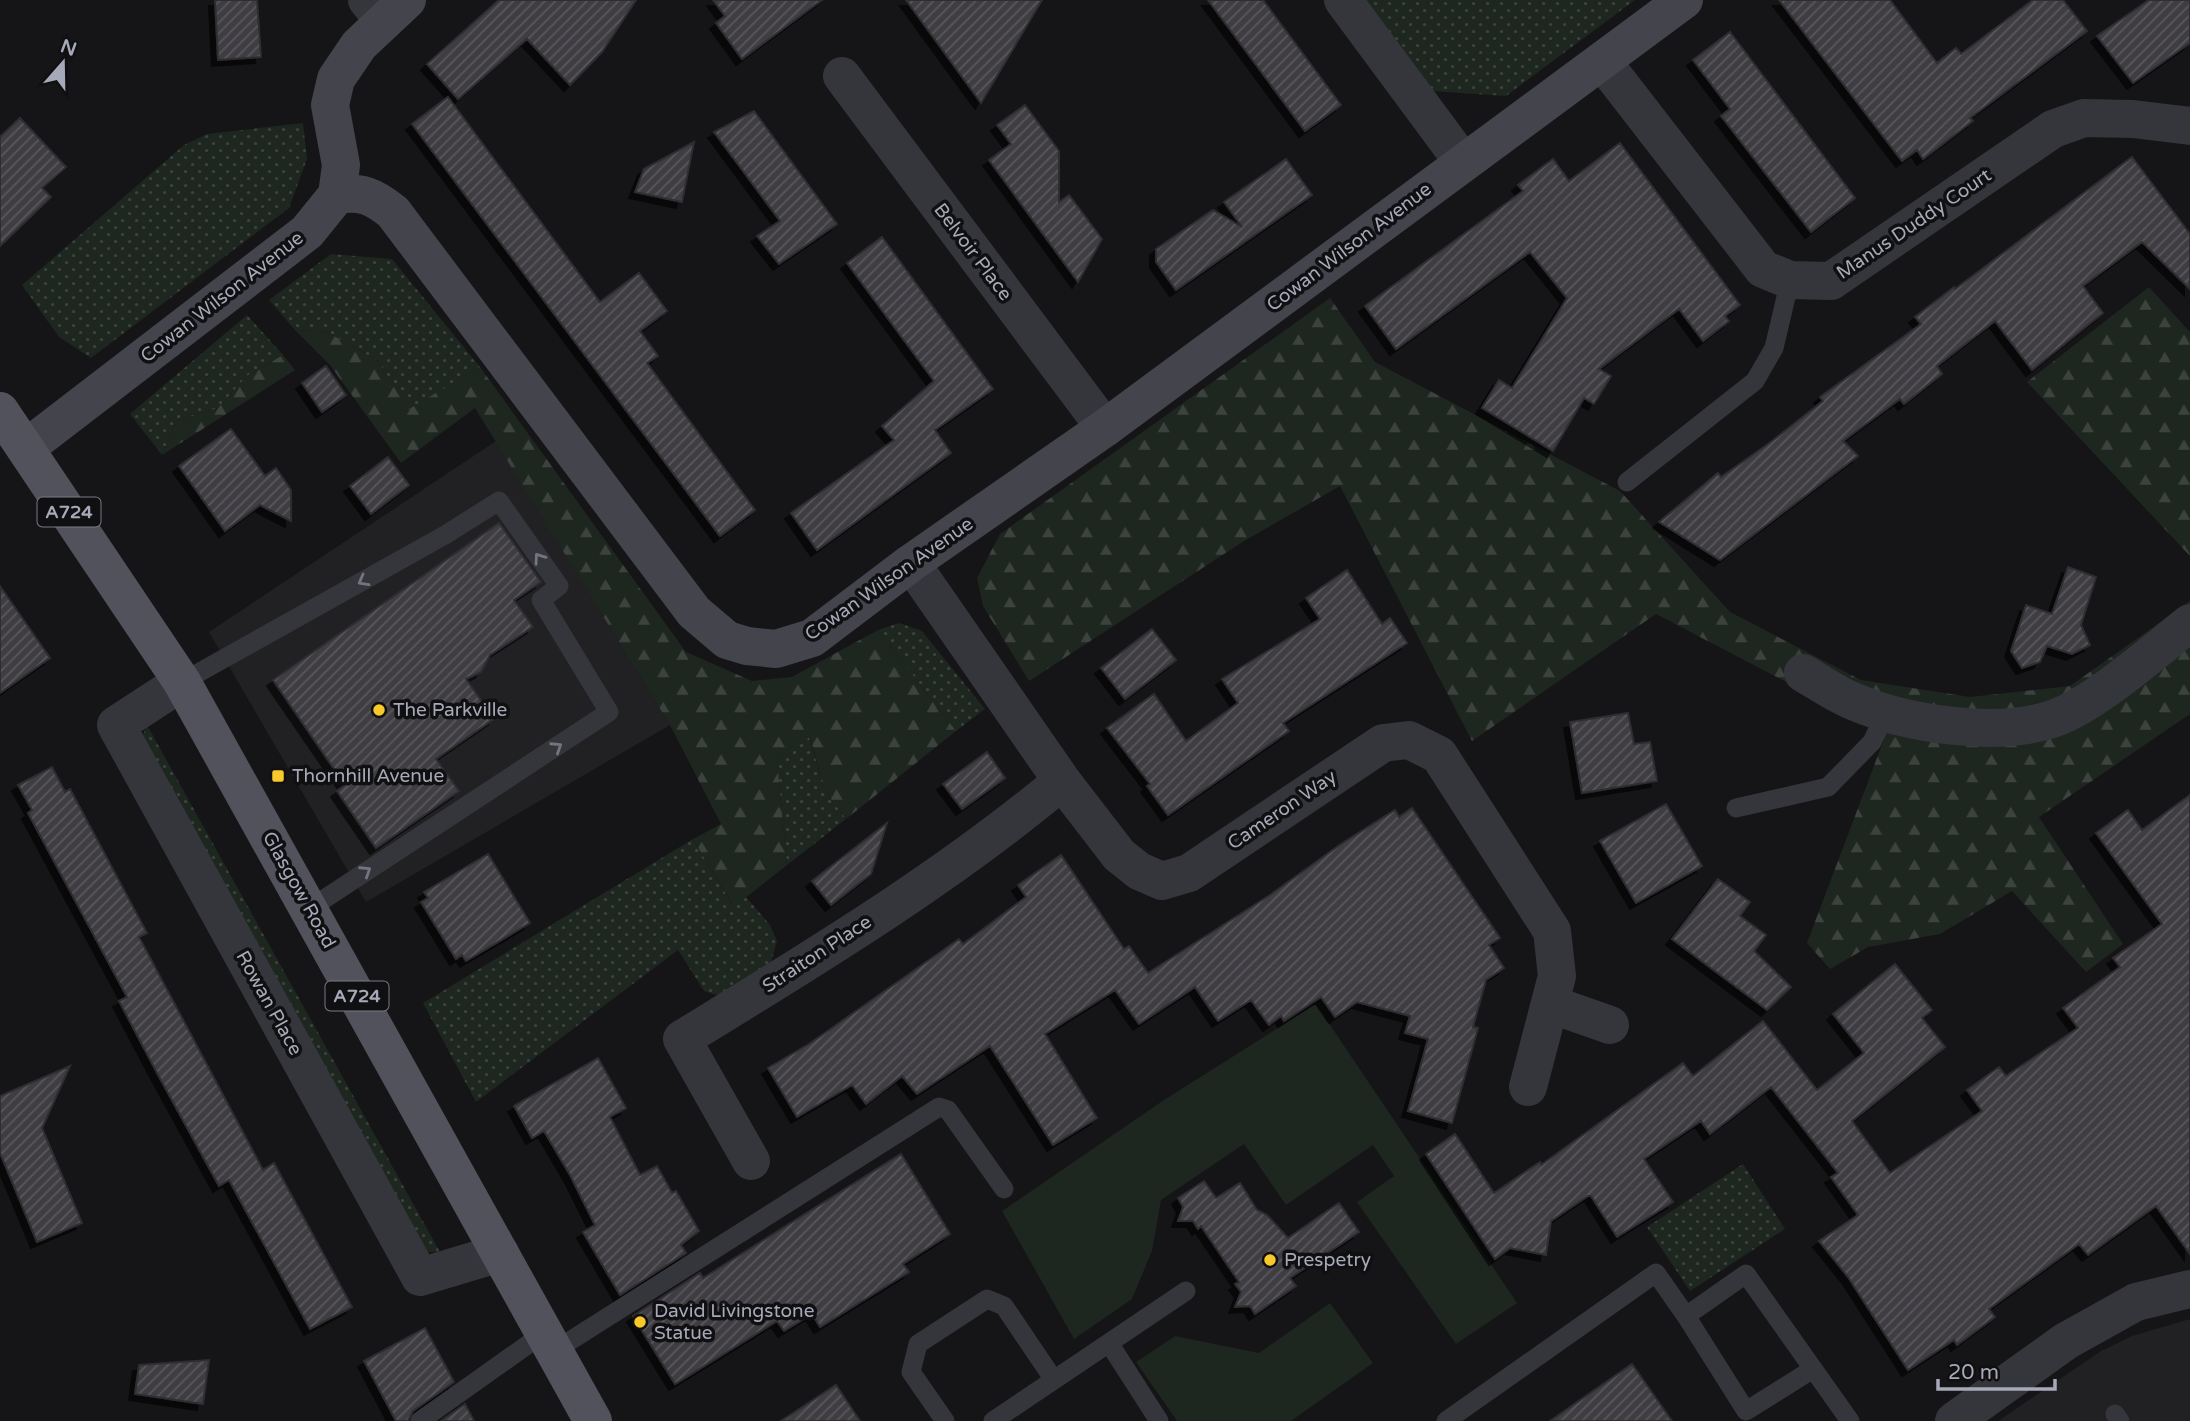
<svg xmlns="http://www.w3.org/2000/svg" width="2190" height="1421" font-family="'Varela Round',sans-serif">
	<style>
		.built { fill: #212023 }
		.grass { fill: url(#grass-dots) }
		.forest { fill: url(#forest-firs) }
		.garden { fill: #1e2620 }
		.building { fill: url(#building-hatch); stroke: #2f2e32; stroke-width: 2; filter: url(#shadow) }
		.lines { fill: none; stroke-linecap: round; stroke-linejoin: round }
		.lane { stroke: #35363b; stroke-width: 19 }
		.street { stroke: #35363b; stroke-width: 38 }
		.secondary { stroke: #43444c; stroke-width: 38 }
		.primary { stroke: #51525b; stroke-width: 38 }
		.oneway { stroke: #73757f }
		.poi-dot { fill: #f8c92a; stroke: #100f11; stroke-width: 2.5 }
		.labels { text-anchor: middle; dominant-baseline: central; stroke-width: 7; stroke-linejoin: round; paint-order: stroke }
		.shield { fill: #100f11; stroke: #797b85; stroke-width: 2 }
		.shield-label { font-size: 18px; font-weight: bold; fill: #a6a9b7 }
		.street-label { font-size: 19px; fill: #a6a9b7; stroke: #100f11 }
		.poi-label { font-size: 19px; fill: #a6a9b7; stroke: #100f11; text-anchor: start }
	</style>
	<defs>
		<pattern id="grass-dots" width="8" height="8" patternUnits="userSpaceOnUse" patternTransform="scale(1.75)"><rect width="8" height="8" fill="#1e2620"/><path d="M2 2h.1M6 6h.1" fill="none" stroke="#3c433e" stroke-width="1.8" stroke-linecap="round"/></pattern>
		<pattern id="forest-firs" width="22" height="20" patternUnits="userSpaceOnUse" patternTransform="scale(1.75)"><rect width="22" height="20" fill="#1e2620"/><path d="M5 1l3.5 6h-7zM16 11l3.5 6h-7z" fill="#3c433e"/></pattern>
		<pattern id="building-hatch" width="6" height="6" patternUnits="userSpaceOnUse" patternTransform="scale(1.75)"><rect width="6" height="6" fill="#3f3e43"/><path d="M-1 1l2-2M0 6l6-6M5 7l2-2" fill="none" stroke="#58575c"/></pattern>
		<filter id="shadow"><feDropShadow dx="-6" dy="6" stdDeviation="0" flood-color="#0009"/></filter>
	</defs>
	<rect width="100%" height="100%" fill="#151416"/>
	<!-- built -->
	<path class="built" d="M496 441 670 725 366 902 209 632Z
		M2190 1319V1421H1998L2101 1351 2132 1336Z"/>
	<!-- grass -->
	<path class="grass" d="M1364 0H1635L1506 96 1432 91Z
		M303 123 307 159 289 208 91 358 59 337 22 285 184 145 207 134Z
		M331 254 392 259 480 367 409 410 378 361 327 332 295 330 269 300Z
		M247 315 283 355 247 376 218 408 177 421 162 455 130 414Z
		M899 623 922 631 985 709 956 731 878 630Z
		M147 725 440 1252H425L142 737Z
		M809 736 825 791 846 819 787 865 777 760Z
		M693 839 733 906 746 897 770 925 777 941 770 965 720 996 704 991 678 950 476 1102 423 1003Z
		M1743 1164 1785 1229 1690 1291 1647 1227Z"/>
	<!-- forest -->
	<path class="forest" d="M2149 287 2190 332V556L2027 382Z
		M1330 298 1375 362 1620 491 1730 612 1861 680 1970 697 2070 686 2190 601V714L2039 817 2123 944 2086 972 2012 891 1940 934 1868 947 1830 969 1807 943 1886 734 1656 614 1472 741 1340 486 1244 541 1029 681 983 606 977 578 1000 534Z
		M295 330 327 332 378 361 409 409 480 367 686 652 752 681 792 677 878 630 956 731 846 819 825 791 810 737 777 760 787 865 734 907 693 839 721 824 670 725 475 408 401 463 330 365Z
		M283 355 295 370 162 455 177 421 218 408 247 376Z"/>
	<!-- garden -->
	<path class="garden" d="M1316 1004 1517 1303 1456 1344 1357 1202 1394 1176 1373 1145 1286 1205 1244 1144 1161 1200 1152 1251 1132 1299 1074 1339 1002 1211 1164 1100Z
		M1330 1303 1373 1363 1291 1421H1177L1136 1362 1175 1336 1259 1353Z"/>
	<!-- building -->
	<path class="building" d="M215 0H257L261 57 218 60Z
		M499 0H636L602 52 570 85 527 39 458 99 427 64Z
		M713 0H822L742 59 716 23 725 16Z
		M906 0H1042L981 103Z
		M1208 0H1263L1341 105 1305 131Z
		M1779 0H1890L1937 63 1956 48 1961 54 2033 0H2063L2087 31 1970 118 1973 121 1923 159 1917 150 1902 161Z
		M2149 0H2190V43L2133 83 2097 36Z
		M1730 32 1855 198 1811 232 1721 116 1730 109 1693 60Z
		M448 97 600 302 639 273 667 311 640 331 658 356 647 363 755 510 720 536 412 124Z
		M1025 105 1059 151V202L1069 195 1102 239 1078 282 989 160 1011 144 997 125Z
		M754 111 837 224 779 264 757 236 780 221 714 132Z
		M20 118 66 167 42 188 51 197 0 246V137Z
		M694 142 682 202 635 192 644 169Z
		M1620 143 1740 305 1725 316 1729 321 1703 341 1679 309 1599 369 1611 376 1594 404 1584 398 1553 451 1482 408 1499 380 1512 388 1567 298 1530 252 1396 349 1365 306 1523 191 1518 185 1553 159 1569 181Z
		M2132 157 2190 234V289L2142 242 2083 286 2103 313 2032 370 1995 321 1937 366 1942 374 1904 404 1900 399 1843 441 1858 456 1720 560 1659 522 1718 473 1721 477 1768 444 1823 401 1820 397 1921 324 1915 317 1954 287 1955 289Z
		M1286 159 1312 195 1176 290 1156 262V249L1213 210 1242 227 1224 202Z
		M882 237 993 389 935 430 951 453 817 550 791 513 894 440 882 426 934 381 847 263Z
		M326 366 346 395 322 412 302 383Z
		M231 429 265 476 276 468 291 490V521L260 505 225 531 179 466Z
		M388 457 409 485 371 514 350 486Z
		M499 523 541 582 514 600 533 627 490 655 481 672 466 679 494 719 436 759 459 791 376 848 337 791 345 785 273 680Z
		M2068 567 2096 577 2081 625 2090 645 2072 654 2047 646 2040 662 2022 668 2011 651 2026 605 2052 614Z
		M1347 570 1382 624 1390 618 1407 643 1283 723 1289 731 1168 815 1147 786 1150 784 1107 728 1154 694 1186 741 1238 703 1222 679 1320 619 1306 598Z
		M0 586 50 658 0 693Z
		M1152 629 1176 660 1125 699 1101 668Z
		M1628 713 1634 744 1650 742 1657 781 1582 793 1570 722Z
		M987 752 1005 778 962 809 943 784Z
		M52 767 65 792 70 789 147 933 139 937 263 1170 274 1163 352 1307 310 1329 229 1180 219 1186 157 1073 119 1001 127 997 28 813 32 810 18 785Z
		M2190 795V1254L2156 1206 2088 1255 2079 1244 1989 1309 1995 1317 1957 1345 1954 1340 1908 1370 1848 1277 1819 1241 1858 1215 1831 1177 1838 1173 1771 1087 1710 1134 1701 1121 1644 1159 1673 1202 1617 1237 1591 1196H1588L1551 1221 1546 1255 1510 1248 1495 1259 1426 1154 1455 1134 1494 1193 1540 1162 1541 1165 1683 1063 1693 1076 1763 1021 1817 1090 1864 1053 1833 1014 1895 964 1932 1010 1922 1018 1945 1047 1852 1121 1890 1173 1982 1111 1967 1090 1999 1067 2006 1076 2078 1028 2063 1008 2120 967 2113 958 2162 924 2096 833 2128 810 2142 830Z
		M1666 804 1702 866 1636 903 1600 841Z
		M1412 808 1500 938 1489 945 1504 968 1486 980 1473 1027 1478 1028 1452 1123 1408 1111 1428 1039 1405 1033 1410 1016 1357 1002 1335 1017 1321 997 1284 1021 1281 1016 1269 1025 1251 1000 1218 1021 1195 987 1139 1024 1115 990 1045 1034 1097 1118 1053 1145 990 1046 917 1094 902 1076 866 1104 852 1085 797 1117 768 1068 809 1044 959 939 963 944 1026 897 1018 885 1061 855 1124 949 1129 946 1148 973 1270 895 1341 844 1395 810 1399 817Z
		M887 823 871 874 831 905 812 881Z
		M488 854 530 923 466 961 462 955 456 959 421 902 428 898 424 892Z
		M1718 879 1750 902 1740 916 1766 935 1754 951 1791 987 1767 1010 1672 939Z
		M598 1058 626 1108 610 1117 640 1175 657 1166 672 1193 676 1191 699 1231 681 1245 686 1253 620 1295 583 1232 595 1225 570 1175 544 1131 532 1138 514 1106Z
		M70 1066 42 1128 82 1223 37 1242 0 1153V1096Z
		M901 1154 950 1234 903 1264 909 1272 820 1327 812 1314 784 1331 777 1321 675 1384 633 1316 700 1273 703 1278Z
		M1204 1181 1216 1198 1240 1183 1257 1210 1267 1215 1288 1238 1339 1203 1359 1232 1290 1278 1296 1286 1255 1314 1250 1306 1235 1307 1241 1292 1235 1284 1239 1282 1201 1226 1198 1229 1193 1221H1178L1183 1207 1178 1198Z
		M425 1328 454 1382 413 1411 408 1421H396L364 1361Z
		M209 1360 203 1404 135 1394 139 1365Z
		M1632 1364 1672 1421H1550Z
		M836 1385 860 1421H781Z
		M465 1404 474 1421H441Z"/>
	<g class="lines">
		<!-- lane -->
		<path class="lane" d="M1627 482 1755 381 1774 348 1790 280
			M182 682 445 535 499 501 559 586 541 600 609 712 309 909
			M1736 808 1828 787 1872 742 1887 711
			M1686 1316 1746 1411 1813 1369
			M1109 1343 1159 1421
			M554 1351 939 1107 948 1110 1004 1189
			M2115 1414 2120 1421
			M420 1421 544 1333
			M945 1421 911 1372 918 1344 987 1299 1004 1306 1054 1380
			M993 1421 1186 1291
			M1446 1421 1656 1273 1686 1316 1746 1274 1850 1421"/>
		<!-- street -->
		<path class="street" d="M367 0 384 21
			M1343 0 1463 162
			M1602 61 1763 269 1790 280 1831 281 2053 129 2084 118 2133 119 2190 126
			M842 76 1105 428
			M911 563 1062 781 1119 855 1139 871 1162 881 1189 873 1383 743 1409 740 1439 755 1552 931 1557 976 1528 1087
			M1803 673C1820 683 1837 695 1855 702 1907 724 1995 737 2049 720 2091 708 2154 651 2190 623
			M182 682 116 725 420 1277 500 1253
			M1550 1004 1610 1025
			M751 1161 682 1039C812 959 945 879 1062 781
			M1954 1421 2066 1341 2136 1302 2190 1289"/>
		<!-- secondary -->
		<path class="secondary" d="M337 195 341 165 330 105 336 79 359 45 407 0
			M26 448 307 232 337 195C361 191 373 196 393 212L694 612 727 640 747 646 776 649 812 638 911 563 1105 428 1684 0"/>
		<!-- primary -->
		<path class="primary" d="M0 411 182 682 593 1421"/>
	</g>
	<!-- one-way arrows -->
	<defs><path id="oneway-chevron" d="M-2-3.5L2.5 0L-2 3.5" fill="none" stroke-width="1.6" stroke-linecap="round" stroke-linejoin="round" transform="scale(1.75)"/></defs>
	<g class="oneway">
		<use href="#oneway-chevron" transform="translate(539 558) rotate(-125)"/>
		<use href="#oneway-chevron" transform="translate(363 581) rotate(151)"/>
		<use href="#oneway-chevron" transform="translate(557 747) rotate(-33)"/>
		<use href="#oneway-chevron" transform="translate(366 871) rotate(-33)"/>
	</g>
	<!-- markers -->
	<g class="poi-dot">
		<circle cx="379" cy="710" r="7"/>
		<rect x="271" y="769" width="14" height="14" rx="3.5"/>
		<circle cx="1270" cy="1260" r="7"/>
		<circle cx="640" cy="1322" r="7"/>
	</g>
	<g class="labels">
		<!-- shield labels -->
		<g class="shield">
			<rect x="37.5" y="497.5" width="63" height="29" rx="5"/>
			<rect x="325.5" y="981.5" width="63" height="29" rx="5"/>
		</g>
		<g class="shield-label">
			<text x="69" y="512">A724</text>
			<text x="357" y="996">A724</text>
		</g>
		<!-- street labels -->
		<g class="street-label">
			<text transform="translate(1914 224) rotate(-34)">Manus Duddy Court</text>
			<text transform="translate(1349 247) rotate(-37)">Cowan Wilson Avenue</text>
			<text transform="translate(973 252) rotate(53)">Belvoir Place</text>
			<text transform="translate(222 297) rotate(-38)">Cowan Wilson Avenue</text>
			<text transform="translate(889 579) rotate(-35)">Cowan Wilson Avenue</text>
			<text transform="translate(1282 810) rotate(-34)">Cameron Way</text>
			<text transform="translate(299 890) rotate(61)">Glasgow Road</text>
			<text transform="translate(817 954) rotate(-33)">Straiton Place</text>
			<text transform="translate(269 1003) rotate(61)">Rowan Place</text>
		</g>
		<!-- poi labels -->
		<g class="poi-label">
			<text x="393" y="710">The Parkville</text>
			<text x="292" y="776">Thornhill Avenue</text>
			<text x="1284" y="1260">Prespetry</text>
			<text x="654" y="1311">David Livingstone<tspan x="654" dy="22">Statue</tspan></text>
		</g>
	</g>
	<!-- north arrow -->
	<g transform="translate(63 63) rotate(20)" stroke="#100f11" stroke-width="5" paint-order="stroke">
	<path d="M0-5L12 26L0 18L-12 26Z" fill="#a6a9b7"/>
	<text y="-10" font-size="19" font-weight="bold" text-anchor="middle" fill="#a6a9b7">N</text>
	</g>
	<!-- scale -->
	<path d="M1938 1379v10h117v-10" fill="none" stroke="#a6a9b7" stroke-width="3.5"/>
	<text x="1948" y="1379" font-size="21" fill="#a6a9b7" stroke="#100f11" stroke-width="5" paint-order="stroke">20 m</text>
</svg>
